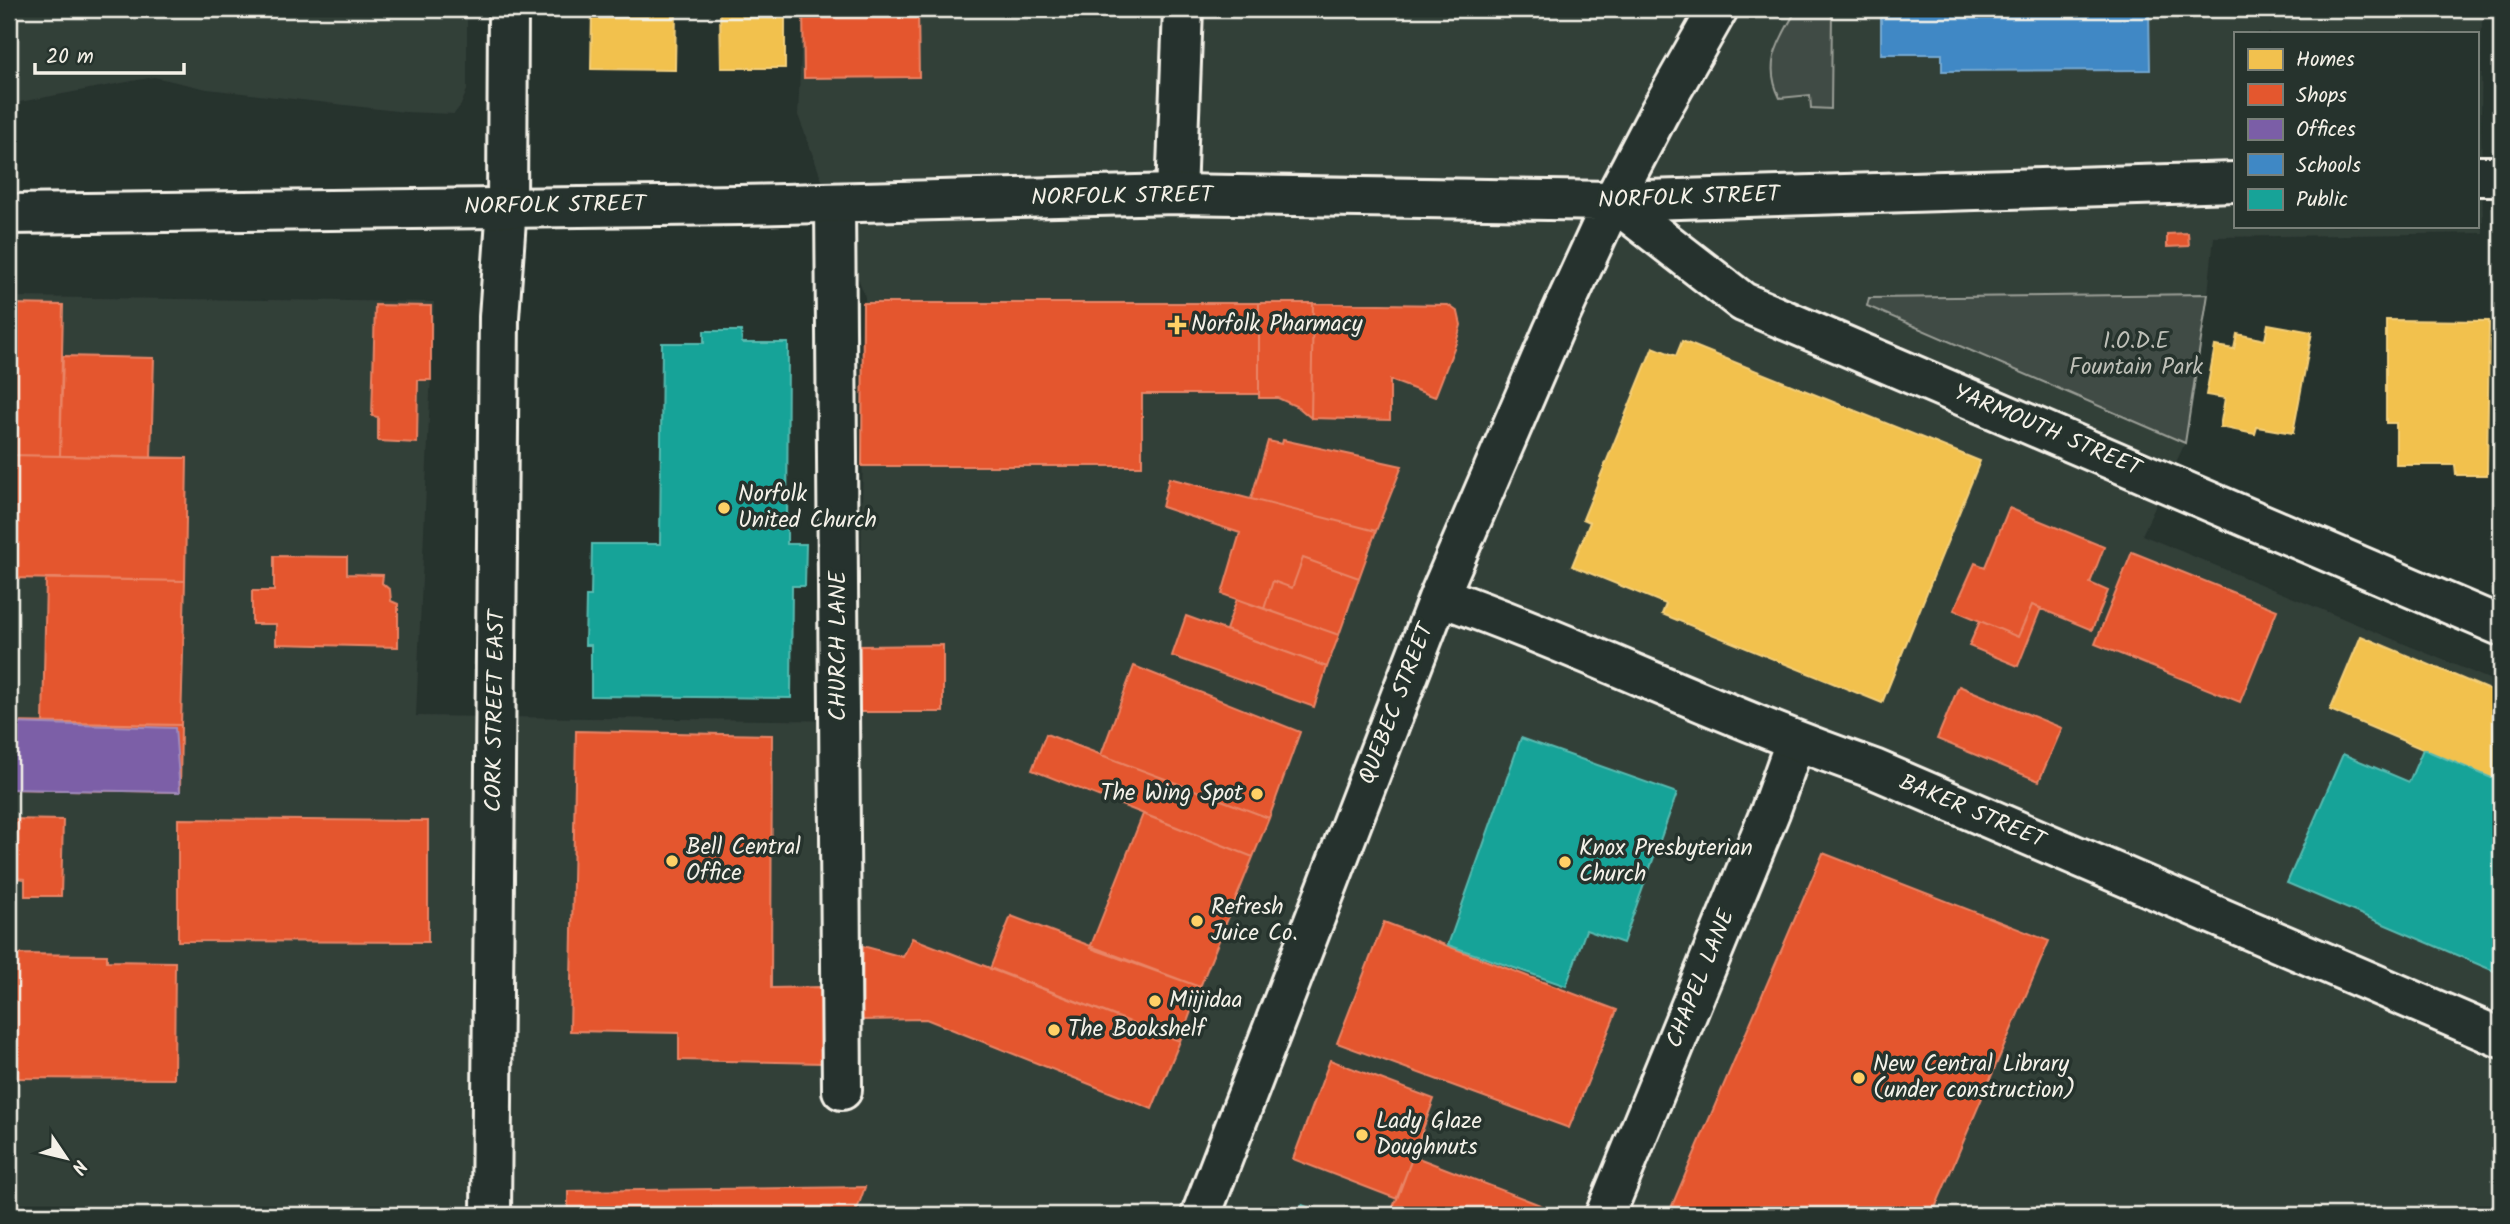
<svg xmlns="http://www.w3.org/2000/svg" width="2510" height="1224" font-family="Kalam,sans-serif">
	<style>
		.built { fill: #333f39; fill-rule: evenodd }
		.green { fill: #414b45; stroke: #9a9e96; stroke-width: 2 }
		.homes { fill: #f2c14e; stroke: #f3cf7c; stroke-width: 2 }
		.shops { fill: #e4572e; stroke: #e98566; stroke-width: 2 }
		.offices { fill: #7b5ea7; stroke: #9f8aba; stroke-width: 2 }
		.schools { fill: #3f88c5; stroke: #75a8d0; stroke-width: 2 }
		.public { fill: #17a398; stroke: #59bab0; stroke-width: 2 }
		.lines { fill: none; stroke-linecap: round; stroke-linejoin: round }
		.street-casing { stroke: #f4f1e8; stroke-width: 44 }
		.secondary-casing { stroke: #f4f1e8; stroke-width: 44 }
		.street { stroke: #26332d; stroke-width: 38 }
		.secondary { stroke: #26332d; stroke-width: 38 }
		.poi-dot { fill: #ffd166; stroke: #26332d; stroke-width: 2.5 }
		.labels { text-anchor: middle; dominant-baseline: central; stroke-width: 7; stroke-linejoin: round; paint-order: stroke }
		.street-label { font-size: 23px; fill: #f4f1e8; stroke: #26332d }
		.poi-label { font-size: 23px; fill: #f4f1e8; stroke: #26332d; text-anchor: start }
		.park-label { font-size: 23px; fill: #bebfb7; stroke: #26332d }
	</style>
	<rect width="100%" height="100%" fill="#26332d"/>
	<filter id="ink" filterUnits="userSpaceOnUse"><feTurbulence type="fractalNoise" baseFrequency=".0143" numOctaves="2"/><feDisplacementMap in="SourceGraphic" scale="14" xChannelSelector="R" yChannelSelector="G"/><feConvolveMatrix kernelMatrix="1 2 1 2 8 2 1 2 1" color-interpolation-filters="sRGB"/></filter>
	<g filter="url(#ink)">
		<!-- built -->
		<path class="built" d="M9 9H467V90L461 105 454 114 405 112 207 89 154 77 9 104Z
			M803 9H2482L2481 127 2483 233 2214 237 2208 294 2185 443 2142 535 2501 684V1215H9V297L434 302 416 716 859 721 865 297 798 115ZM2235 33H2477V226H2235Z"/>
		<!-- green -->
		<path class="green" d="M1797 9H1832L1831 109 1811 108 1810 95 1780 98C1762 62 1780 40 1797 9Z
			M2208 294 2185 443 1867 306 1869 298Z"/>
		<!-- homes -->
		<path class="homes" d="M592 9H676L675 70 591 69Z
			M720 9H785V68H721Z
			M2386 320 2489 321 2487 475H2456L2455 465H2396V423H2386Z
			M2268 324 2312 332 2293 433 2257 427 2255 434 2220 427 2225 398 2206 395 2215 346 2234 349 2237 334 2265 340Z
			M1682 341 1980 461 1882 703 1662 614 1666 604 1572 566 1590 522 1583 519 1653 347 1676 356Z
			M2361 636 2501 695V782L2330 710Z"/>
		<!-- shops -->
		<path class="shops" d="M803 9H918L919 77 804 78Z
			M2188 233 2189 246 2167 247V234Z
			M863 303H1259V394H1142V466H862Z
			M1259 303H1313L1311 418 1298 407 1278 398H1259Z
			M1313 303 1448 305 1458 312 1461 325 1456 343 1435 397 1390 380V420L1311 418Z
			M9 304 63 305 60 456 9 455Z
			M375 305 431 306V380H418L417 443 378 441V417L372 416Z
			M63 356 154 358 151 458 60 456Z
			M1283 440 1402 466 1376 531 1251 499 1268 441 1282 444Z
			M9 455 187 458 185 581 9 578Z
			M1169 478 1376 531 1359 578 1303 558 1292 588 1273 581 1264 609 1222 594 1240 533 1162 507Z
			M2009 508 2104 547 2090 583 2108 591 2092 630 2032 605 2018 637 1954 610 1975 563 1985 567Z
			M2132 552 2277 610 2240 702 2095 644Z
			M274 556 347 557V574L383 575 382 583 390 590 391 601 398 604V647L276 644V624H252V591H274Z
			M1303 558 1359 578 1339 635 1264 609 1273 581 1292 588Z
			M46 578 185 581 181 725 43 723Z
			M1237 599 1339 635 1327 667 1226 630Z
			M2032 605 2041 608 2018 666 1969 646 1980 621 2018 637Z
			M1186 616 1327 667 1314 707 1172 656Z
			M943 645V712H858V646Z
			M1134 666 1300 732 1269 818 1101 755Z
			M1959 686 2062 728 2039 781 1937 739Z
			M9 722 181 725 180 792 9 789Z
			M576 731 772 735 771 988 821 987 822 1063 679 1060V1033L570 1031Z
			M1046 734 1269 818 1253 857 1032 770Z
			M1143 814 1253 857 1200 987 1090 948Z
			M9 819 63 820 61 896H25V879L16 878 15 954H9Z
			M178 819 428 821V942L178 941Z
			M1823 853 2049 941 1932 1215H1668Z
			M1011 916 1200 987 1180 1041 990 969Z
			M1384 922 1617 1010 1569 1128 1337 1043Z
			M912 938 1180 1041 1152 1109 926 1019 862 1020 863 946 903 957Z
			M9 954 107 955V961L175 962 174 1079 9 1078Z
			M1330 1060 1434 1099 1397 1199 1293 1159Z
			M1413 1156 1543 1206 1539 1215H1390Z
			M865 1187 855 1215H568V1191Z"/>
		<!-- offices -->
		<path class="offices" d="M9 723 175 728 180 792 9 789Z"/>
		<!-- schools -->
		<path class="schools" d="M1881 9H2149L2150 70 1942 71V54H1881Z"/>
		<!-- public -->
		<path class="public" d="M704 331H741L742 343H788L787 544H806L805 586H792L791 698 591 696V645H585L586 596H591L592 544H660L662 343H704Z
			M1521 738 1677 793 1623 943 1586 930 1566 986 1448 945Z
			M2423 749 2501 782V974L2287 883 2343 754 2409 782Z
			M1302 1205 1328 1215H1298Z"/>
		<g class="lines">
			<defs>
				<path id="street" d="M1176 194 1183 9
					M835 203 842 1090
					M491 1215 499 317 507 206 508 9
					M1605 1215 1770 812 1795 742"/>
				<path id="secondary" d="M2477 176H2501
					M1613 201 1743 302 2501 626
					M9 214 740 205 1176 194 1613 201 2235 182
					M1439 596C1586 648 1726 718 1874 769L2501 1038
					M1201 1215 1439 596 1553 331 1613 201 1659 113 1718 9"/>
			</defs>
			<!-- street casing -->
			<use href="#street" class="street-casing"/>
			<!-- secondary casing -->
			<use href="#secondary" class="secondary-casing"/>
			<!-- street -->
			<use href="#street" class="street"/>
			<!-- secondary -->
			<use href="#secondary" class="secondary"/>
		</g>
	</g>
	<!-- markers -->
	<g class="poi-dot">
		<path d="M1173.5 314.5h7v7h7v7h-7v7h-7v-7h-7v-7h7z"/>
		<circle cx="724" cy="508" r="7"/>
		<circle cx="1257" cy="794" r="7"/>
		<circle cx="672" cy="861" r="7"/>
		<circle cx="1565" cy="862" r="7"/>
		<circle cx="1197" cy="921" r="7"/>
		<circle cx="1155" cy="1001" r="7"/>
		<circle cx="1054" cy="1030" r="7"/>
		<circle cx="1859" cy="1078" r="7"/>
		<circle cx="1362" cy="1135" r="7"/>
	</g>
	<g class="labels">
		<!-- street labels -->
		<g class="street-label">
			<text transform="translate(1122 197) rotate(-1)">NORFOLK STREET</text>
			<text transform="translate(1689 198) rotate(-2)">NORFOLK STREET</text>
			<text transform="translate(555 206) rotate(-1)">NORFOLK STREET</text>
			<text transform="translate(2047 431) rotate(23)">YARMOUTH STREET</text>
			<text transform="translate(839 646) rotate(-90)">CHURCH LANE</text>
			<text transform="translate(1397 704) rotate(-69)">QUEBEC STREET</text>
			<text transform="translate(496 711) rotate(-89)">CORK STREET EAST</text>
			<text transform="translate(1972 812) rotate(23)">BAKER STREET</text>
			<text transform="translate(1701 979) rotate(-68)">CHAPEL LANE</text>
		</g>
		<!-- poi labels -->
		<g class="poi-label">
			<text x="1191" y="325">Norfolk Pharmacy</text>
			<text x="738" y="495">Norfolk<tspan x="738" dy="26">United Church</tspan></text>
			<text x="1243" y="794" text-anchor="end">The Wing Spot</text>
			<text x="686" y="848">Bell Central<tspan x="686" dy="26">Office</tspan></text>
			<text x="1579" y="849">Knox Presbyterian<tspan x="1579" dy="26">Church</tspan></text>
			<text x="1211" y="908">Refresh<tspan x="1211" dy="26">Juice Co.</tspan></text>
			<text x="1169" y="1001">Miijidaa</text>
			<text x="1068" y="1030">The Bookshelf</text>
			<text x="1873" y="1065">New Central Library<tspan x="1873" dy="26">(under construction)</tspan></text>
			<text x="1376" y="1122">Lady Glaze<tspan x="1376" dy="26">Doughnuts</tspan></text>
		</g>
		<!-- park labels -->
		<g class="park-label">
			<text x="2136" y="342">I.O.D.E<tspan x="2136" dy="26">Fountain Park</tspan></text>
		</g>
	</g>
	<!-- margin -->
	<rect width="2510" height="1224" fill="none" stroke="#26332d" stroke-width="35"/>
	<rect x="18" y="18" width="2475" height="1189" fill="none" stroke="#f4f1e8" stroke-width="2.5" filter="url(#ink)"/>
	<!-- legend -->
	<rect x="2234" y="32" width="245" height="196" fill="#26332d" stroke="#787f78" stroke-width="2"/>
	<rect x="2248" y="49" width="35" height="21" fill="#f2c14e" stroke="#787f78" stroke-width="2"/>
	<text x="2296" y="66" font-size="21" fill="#f4f1e8">Homes</text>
	<rect x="2248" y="84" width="35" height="21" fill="#e4572e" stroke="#787f78" stroke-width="2"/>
	<text x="2296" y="102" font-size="21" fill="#f4f1e8">Shops</text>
	<rect x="2248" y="119" width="35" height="21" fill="#7b5ea7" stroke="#787f78" stroke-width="2"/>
	<text x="2296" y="136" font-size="21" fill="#f4f1e8">Offices</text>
	<rect x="2248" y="154" width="35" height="21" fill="#3f88c5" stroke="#787f78" stroke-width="2"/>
	<text x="2296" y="172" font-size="21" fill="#f4f1e8">Schools</text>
	<rect x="2248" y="189" width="35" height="21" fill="#17a398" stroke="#787f78" stroke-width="2"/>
	<text x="2296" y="206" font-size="21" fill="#f4f1e8">Public</text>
	<!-- north arrow -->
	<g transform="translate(66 1158) rotate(125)" stroke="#26332d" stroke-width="5" paint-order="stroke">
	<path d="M0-5L12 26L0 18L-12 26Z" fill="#f4f1e8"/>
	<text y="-10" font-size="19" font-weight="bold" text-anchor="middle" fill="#f4f1e8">N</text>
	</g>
	<!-- scale -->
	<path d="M35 63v10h149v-10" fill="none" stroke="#f4f1e8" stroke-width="3.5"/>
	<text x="46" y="63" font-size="21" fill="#f4f1e8" stroke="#26332d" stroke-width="5" paint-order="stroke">20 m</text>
</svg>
